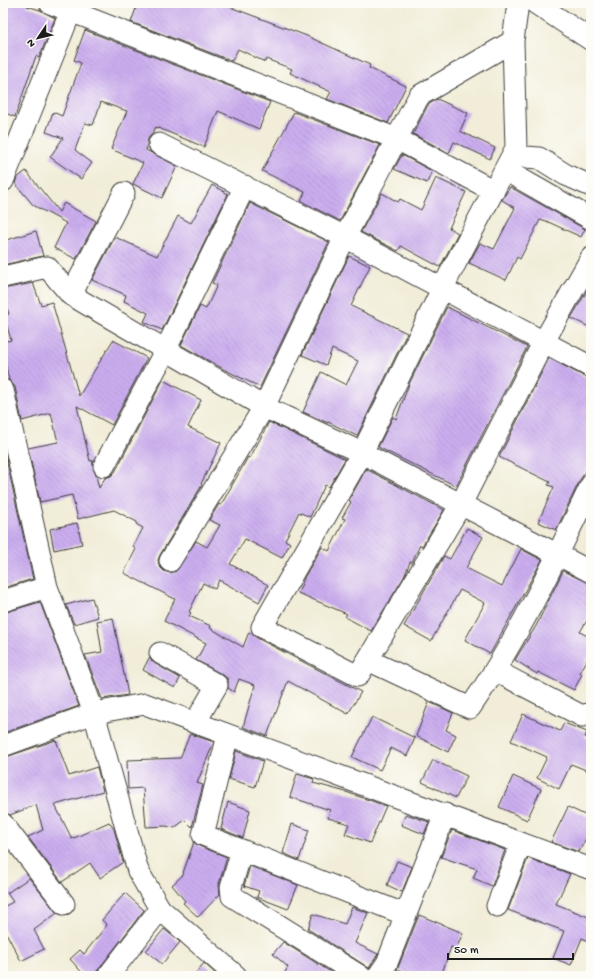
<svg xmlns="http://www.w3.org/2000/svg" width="594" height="979" font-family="'Gochi Hand',sans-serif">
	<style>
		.building { fill: url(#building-back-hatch) }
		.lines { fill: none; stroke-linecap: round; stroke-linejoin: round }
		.minor-casing { stroke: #3c3b38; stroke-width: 23 }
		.minor { stroke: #fff; stroke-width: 21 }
	</style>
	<defs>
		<pattern id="building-back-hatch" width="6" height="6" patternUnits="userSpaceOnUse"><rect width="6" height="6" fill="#cbadef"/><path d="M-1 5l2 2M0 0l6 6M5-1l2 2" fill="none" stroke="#ae94cc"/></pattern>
	</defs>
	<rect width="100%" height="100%" fill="#fdfcf7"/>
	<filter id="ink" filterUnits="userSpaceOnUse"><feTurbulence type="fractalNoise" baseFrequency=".025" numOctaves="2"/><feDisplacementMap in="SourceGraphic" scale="8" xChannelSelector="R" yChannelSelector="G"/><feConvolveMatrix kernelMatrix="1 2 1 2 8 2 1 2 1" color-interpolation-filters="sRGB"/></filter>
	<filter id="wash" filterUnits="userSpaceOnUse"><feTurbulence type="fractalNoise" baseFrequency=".012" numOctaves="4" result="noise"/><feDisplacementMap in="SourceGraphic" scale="16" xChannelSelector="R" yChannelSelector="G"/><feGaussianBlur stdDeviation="0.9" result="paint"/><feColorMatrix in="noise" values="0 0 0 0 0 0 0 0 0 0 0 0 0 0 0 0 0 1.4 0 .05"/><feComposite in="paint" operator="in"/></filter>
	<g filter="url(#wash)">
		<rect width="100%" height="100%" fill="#f1edd8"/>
		<g id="blocks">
			<!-- building -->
			<path class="building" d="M3 3H28L27 6 40 10 55 18 39 58 36 56 15 117 3 112Z
				M138 3H231L230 7 307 36 370 65 369 68 406 86 388 123 327 99 331 92 290 73 292 69 266 59 265 62 238 49 232 61 131 22Z
				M85 30 270 102 259 129 218 111 204 147 156 127 148 139 146 150 177 166 162 198 133 184 143 163 111 149 127 111 101 102 93 125 85 123 75 150 92 163 81 179 50 157 63 138 46 132 53 112 62 116 81 63 74 60Z
				M437 99 468 113 460 131 495 148 490 159 454 142 449 153 413 134 428 105Z
				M294 112 380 145 340 221 301 201 305 192 262 171Z
				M402 155 432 171 427 183 394 169Z
				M26 171 59 212 64 203 96 221 76 259 54 248 66 223 33 205 15 183 17 178Z
				M436 178 466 192 449 228 458 233 440 267 401 246 398 251 361 232 382 193 398 202 400 199 421 210Z
				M212 185 228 194 162 330 144 322 148 313 124 301 126 295 92 280 115 237 157 256 178 216 191 223Z
				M510 187 585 229 581 237 544 220V221L540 220 520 259 517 257 506 280 469 263 480 243 494 249 515 208 502 200Z
				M250 203 329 242 260 387 225 370 181 345 200 306 206 309 217 285 212 283Z
				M36 231 43 256 3 265V241Z
				M349 256 370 266 351 306 407 333 357 436 328 422V423L303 412 321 372 346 385 358 361 332 349 326 365 302 355Z
				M33 283 41 305 52 302 79 396 113 340 147 358 112 425 77 406 90 461 92 460 99 488 105 478 111 476 115 472 163 380 201 400 188 427 221 443 201 484 202 485 160 555 158 560 159 566 164 571 170 573 176 571 196 541 207 547 220 525 209 520 219 504 221 505 248 457 250 458 269 422 345 459 329 487 325 485 310 517 299 512 285 540 290 543 282 558 245 539 230 564 268 585 259 602 219 580 215 589 203 583 189 612 191 613 189 616 211 626 210 628 243 647 249 632 257 638 361 692 348 714 288 681 267 736 243 727 255 685 239 679 234 692 228 688V679L223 675 196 660 206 643 164 621 175 599 124 573 136 549 133 547 143 528 136 524 137 522 114 510 78 519 72 495 40 502 28 448 58 442 51 413 22 421 15 387 9 380 3 353V342L11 340 4 316 9 314 3 296V289Z
				M591 284V328L571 318Z
				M447 307 527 347 456 486 378 447 393 417 396 419 409 384Z
				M549 358 591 380V463L580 480 556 530 538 522 554 487 548 485 550 482 499 457Z
				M3 454H5L33 579 3 588Z
				M366 469 444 510 422 546 420 545 412 562H410L404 577 371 631 345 617 347 614 298 593 305 576 322 547 329 551 345 519 342 518 351 502 349 500Z
				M77 523 82 544 54 550 50 529Z
				M467 528 483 537 466 568 502 586 521 549 542 560 490 654 465 640 485 603 460 590 431 641 404 626 444 556 450 559Z
				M563 571 591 584V614L580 632 591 638V653L580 673 582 674 574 690 538 672 537 674 515 660 536 626Z
				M92 598 98 617 74 624 66 605Z
				M40 602 79 706 3 733V613Z
				M113 618 128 695 102 699 85 655 102 652 97 621Z
				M149 658 154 663 180 678 175 688 143 670Z
				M429 702 453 713 446 730 456 735 448 752 416 736Z
				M523 714 560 731 564 723 587 732 585 737 591 739V772L571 764 559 789 537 778 547 757 511 741Z
				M372 717 415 738 407 756 391 748 380 770 352 757Z
				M190 734 214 742 197 783 203 785 192 827 185 820 174 828 166 826 146 827 143 788 128 789 127 760 180 758Z
				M56 740 69 776 97 767 103 791 55 805 72 839 109 822 114 829 123 862 100 878 90 863 62 882 28 837 43 830 36 805 10 815 6 813 3 805V758Z
				M236 751 263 761 255 787 229 779Z
				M433 760 467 776 456 798 422 782Z
				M297 774 314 779 313 783 346 792 386 806 370 843 345 834 349 824 328 818 330 810 290 797Z
				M513 776 541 789 527 820 499 807Z
				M228 802 250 810 243 838 221 829Z
				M568 807 591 818V828L579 852 551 842Z
				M406 814 429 822 424 834 401 825Z
				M292 824 309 830 299 860 283 853Z
				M452 830 505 850 492 886 473 878 477 869 441 857Z
				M194 842 199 846 227 857 219 884 220 894 198 917 183 903 185 901 172 885 184 874 183 873Z
				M528 858 570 874 556 904 591 918V942L582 938 571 965 553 958 564 931 508 910Z
				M397 861 412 867 402 892 387 885Z
				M250 866 298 885 288 909 257 897 259 891 244 886Z
				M29 878 57 913 34 930 44 949 21 961 3 927V907L13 902 7 893Z
				M125 893 144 910 98 970 91 976H85L70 959 80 950 84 954 107 925 102 920Z
				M352 907 368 913 355 943 378 954 369 968 308 929 313 914 345 924Z
				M419 915 463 933 456 949 451 947 441 976H415L397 970Z
				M164 929 180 942 162 964 146 951Z
				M283 942 337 976H283L288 967 273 954Z
				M204 963 218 976H193Z"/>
		</g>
	</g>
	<g filter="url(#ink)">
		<use href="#blocks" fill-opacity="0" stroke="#3c3b38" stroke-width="1"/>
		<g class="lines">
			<defs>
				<path id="minor" d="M50 3 397 139 494 191
					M535 3 591 40
					M513 41 518 3
					M159 144 345 237 591 367
					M512 156 539 158 566 175 591 186
					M505 170 591 219
					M3 181 74 3
					M3 277 47 267 71 295 264 407 362 453 591 572
					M71 295 124 193
					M3 390 47 587 94 713 138 871 160 909 236 976
					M104 466 165 351 245 186
					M170 561 264 407 345 237 419 96 513 41 516 148 443 287 362 453 262 627 358 676 460 506 543 343 591 258
					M3 601 47 587
					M160 653 217 685 195 723
					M368 660 470 708C518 639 555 561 591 485
					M496 671 582 716 591 713
					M228 735 203 835 406 915
					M3 746 94 713 145 704 591 869
					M3 824 64 904
					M242 850 231 887 232 896 360 976
					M497 906 521 843
					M108 976 160 909
					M378 976 387 963 445 814"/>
			</defs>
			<!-- minor casing -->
			<use href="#minor" class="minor-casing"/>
			<!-- minor -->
			<use href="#minor" class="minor"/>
		</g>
	</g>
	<!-- margin -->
	<rect width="594" height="979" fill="none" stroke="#fdfcf7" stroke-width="16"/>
	<!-- north arrow -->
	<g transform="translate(38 38) rotate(235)" stroke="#fdfcf7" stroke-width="3" paint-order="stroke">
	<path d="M0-3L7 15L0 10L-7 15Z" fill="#1c1c1c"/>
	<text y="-6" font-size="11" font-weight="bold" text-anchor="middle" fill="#1c1c1c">N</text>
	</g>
	<!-- scale -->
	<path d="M448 953v6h125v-6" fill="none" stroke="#1c1c1c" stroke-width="2"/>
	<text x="454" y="953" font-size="12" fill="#1c1c1c" stroke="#fdfcf7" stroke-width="3" paint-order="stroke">50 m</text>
</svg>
